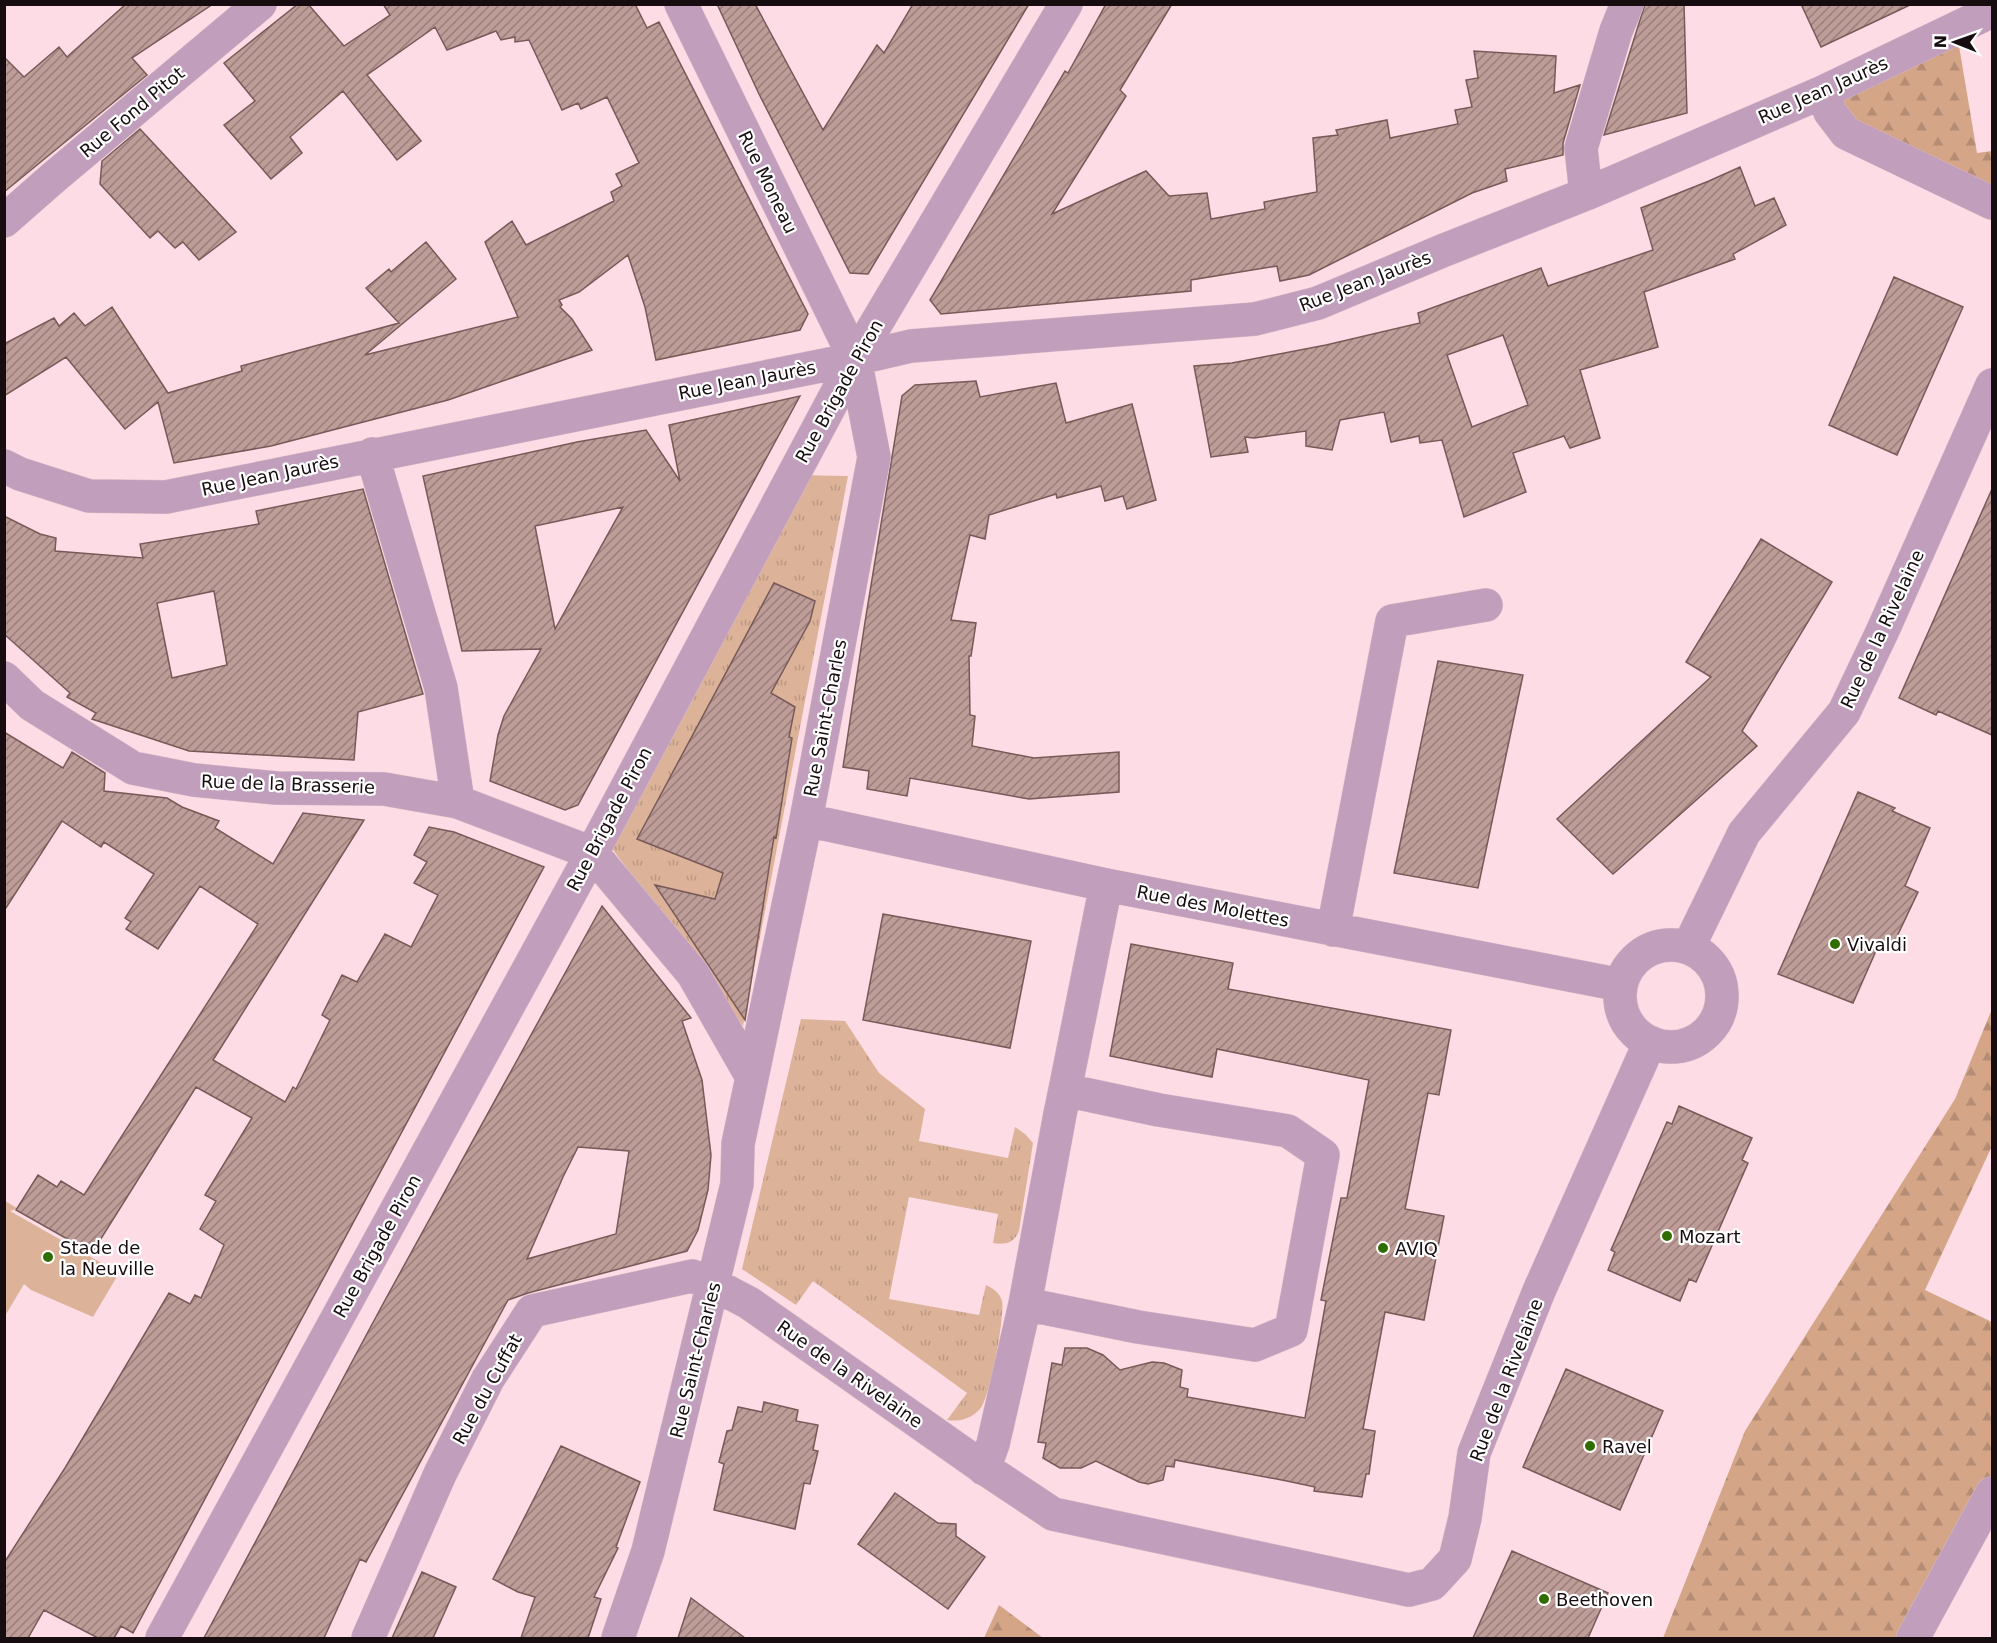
<svg xmlns="http://www.w3.org/2000/svg" width="1997" height="1643" font-family="'DejaVu Sans',sans-serif">
	<style>
		.grass { fill: url(#grass-tufts) }
		.forest { fill: url(#forest-firs) }
		.pitch { fill: #dcb399 }
		.building { fill: url(#building-hatch); stroke: #775a57; stroke-width: 1.5; fill-rule: evenodd }
		.lines { fill: none; stroke-linecap: round; stroke-linejoin: round }
		.minor-casing { stroke: #d8bbc4; stroke-width: 34 }
		.minor { stroke: #c19ebc; stroke-width: 33 }
		.poi-dot { fill: #306d00; stroke: #fff; stroke-width: 2 }
		.labels { text-anchor: middle; dominant-baseline: central; stroke-width: 4.5; stroke-linejoin: round; paint-order: stroke }
		.street-label { font-size: 18px; fill: #170c10; stroke: #fff }
		.poi-label { font-size: 18px; fill: #170c10; stroke: #fff; text-anchor: start }
	</style>
	<defs>
		<pattern id="grass-tufts" width="24" height="20" patternUnits="userSpaceOnUse" patternTransform="scale(1.5)"><rect width="24" height="20" fill="#dcb399"/><path d="M3 7l-1-3M5 7V3M7 7l1-3M15 17l-1-3M17 17v-4M19 17l1-3" fill="none" stroke="#bc9983"/></pattern>
		<pattern id="forest-firs" width="22" height="20" patternUnits="userSpaceOnUse" patternTransform="scale(1.5)"><rect width="22" height="20" fill="#d4a587"/><path d="M5 1l3.5 6h-7zM16 11l3.5 6h-7z" fill="#b58d74"/></pattern>
		<pattern id="building-hatch" width="6" height="6" patternUnits="userSpaceOnUse" patternTransform="scale(1.5)"><rect width="6" height="6" fill="#be9d99"/><path d="M-1 1l2-2M0 6l6-6M5 7l2-2" fill="none" stroke="#997e7b"/></pattern>
	</defs>
	<rect width="100%" height="100%" fill="#fddce6"/>
	<!-- grass -->
	<path class="grass" d="M793 475 848 476 743 1026 608 843Z
		M801 1019 845 1021 879 1073 925 1109 919 1141 1008 1158 1015 1127 1025 1134 1033 1143 1019 1231C1014 1243 1005 1245 993 1243L998 1214 909 1197 889 1299 979 1315 986 1285C994 1289 1000 1293 1002 1301 1005 1316 990 1399 980 1409 971 1419 959 1422 947 1420L967 1393 813 1281 796 1305 742 1269Z"/>
	<!-- forest -->
	<path class="forest" d="M1956 28 1977 153 1992 151V203L1846 133 1823 92Z
		M1992 1009V1146L1925 1290 1992 1322V1493L1913 1638H1663L1745 1431 1955 1099Z
		M999 1605 1043 1638H984Z"/>
	<!-- pitch -->
	<path class="pitch" d="M5 1201 92 1253 16 1209 10 1211 119 1273 93 1317 31 1290 24 1284 5 1316Z"/>
	<!-- building -->
	<path class="building" d="M126 4H213L132 58 147 75 4 192V57L24 77 59 47 67 57Z
		M298 4H308L344 46 390 15 383 4H635L647 28 659 22 808 314 800 330 656 360 645 307 628 255 579 292 559 300 562 305 560 307 572 319 592 350 448 400 271 446 174 463 158 402 125 429 66 357 4 396V344L54 318 59 326 74 313 85 326 112 307 168 393 242 371 241 366 399 323 366 288 389 269 391 272 426 242 456 279 365 355 518 317 485 242 512 221 526 245 614 201 611 192 622 186 616 174 639 163 607 97 581 109 578 103 562 110 529 40 515 42V37L501 40 496 31 447 50 435 27 367 75 421 141 397 160 343 91 290 137 302 153 271 179 224 125 255 101 224 63Z
		M717 4H755L823 130 877 45 884 53 913 4H1029L868 274 850 273 759 94Z
		M1106 4H1172L1120 90 1126 96 1052 214 1146 171 1169 196 1207 193 1211 219 1265 209 1264 202 1317 192 1313 138 1338 135 1336 130 1387 120 1390 138 1458 124 1455 110 1472 107 1466 80 1478 78 1474 51 1556 56 1554 93 1580 85 1563 143V155L1505 169 1507 181 1472 193 1309 275 1280 281 1277 266 1191 280V291L941 314 930 300 1065 71 1068 73Z
		M1645 4H1684L1687 113 1604 135Z
		M1801 4H1912L1821 47Z
		M140 129 236 232 199 260 183 242 175 248 158 231 150 238 100 184 102 161Z
		M1740 167 1755 206 1774 198 1786 225 1733 254 1735 259 1644 292 1658 347 1580 370 1600 438 1570 448 1564 436 1513 453 1526 492 1464 517 1442 440 1420 443 1419 436 1391 442 1384 412 1340 420 1332 450 1306 446V431L1254 438 1245 437 1248 452 1211 457 1194 366 1232 363 1326 345 1420 323 1418 313 1541 268 1548 286 1653 250 1641 208 1709 181ZM1503 335 1528 405 1472 427 1447 355Z
		M1894 277 1963 307 1897 455 1829 425Z
		M976 381 980 397 1056 383 1066 423 1132 404 1156 500 1127 509 1123 496 1105 501 1101 486 1057 498 1056 494 989 515 985 539 970 535 951 620 976 623 971 656H969L970 715 975 716 972 746 1034 758 1119 752V792L1029 799 910 778 907 796 867 789 869 771 843 767 865 622 902 396 915 385Z
		M800 396 578 805 565 810 490 781 498 735 504 716 541 649 462 651 423 476 577 442 646 430 680 481 669 425ZM623 507 555 629 535 526Z
		M363 489 423 694 358 712 354 760 189 751 92 719 96 713 67 697 70 693 4 634V516L40 534 56 538 55 551 143 558 140 544 259 524 256 511ZM214 591 227 665 172 678 157 603Z
		M1992 489V735L1938 711 1936 715 1899 698Z
		M1761 539 1832 582 1742 731 1757 746 1613 874 1557 819 1711 677 1686 662Z
		M774 583 815 601 810 621 771 693 795 707 789 737 792 738 776 838 774 837 769 868 745 1020 655 885 715 899 723 873 637 839Z
		M1438 661 1523 675 1478 888 1394 873Z
		M4 732 63 768 72 752 105 773 104 791 167 798 182 807 219 821 215 828 273 864 303 813 364 820 213 1060 285 1102 293 1087 296 1089 330 1020 322 1015 342 975 357 982 385 934 411 947 438 895 414 883 427 862 414 855 429 827 454 832 544 867 133 1633 121 1626 114 1638H98L44 1610 28 1638H4V1563L65 1468 169 1293 190 1304 195 1295 201 1298 224 1245 200 1229 216 1201 205 1195 252 1118 196 1087 92 1253 16 1210 38 1175 57 1187 61 1181 84 1195 258 924 200 886 158 949 126 929 131 922 125 918 154 874 104 842 101 847 62 821 4 911Z
		M1858 792 1895 808 1892 811 1930 828 1905 886 1918 892 1891 949 1879 944 1853 1003 1778 974Z
		M602 906 691 1018 682 1021 702 1080 711 1155 708 1190 698 1230 687 1251 528 1293 508 1300 366 1562 360 1559 324 1638H204L384 1302ZM578 1147 629 1151 616 1234 527 1259 563 1177Z
		M883 914 1031 941 1010 1048 863 1020Z
		M1131 944 1233 963 1228 989 1451 1030 1439 1095 1428 1093 1405 1209 1444 1216 1424 1320 1385 1312 1363 1429 1375 1431 1369 1474H1366L1362 1497 1314 1491 1315 1487 1287 1481 1175 1460 1174 1467 1166 1466 1163 1480 1148 1484 1139 1482 1096 1461 1081 1468H1060L1043 1458 1046 1443 1038 1442 1052 1363 1062 1365 1065 1348H1087L1103 1355 1120 1370 1152 1362 1164 1363 1182 1370 1180 1387 1188 1389 1187 1397 1305 1418 1326 1301 1321 1300 1341 1198H1347L1369 1080 1217 1049 1212 1077 1110 1056Z
		M1679 1106 1752 1138 1742 1160 1748 1163 1696 1282 1689 1279 1680 1301 1608 1270 1615 1252 1611 1250 1667 1122 1672 1124Z
		M1566 1369 1663 1411 1620 1510 1523 1467Z
		M764 1402 798 1410 796 1421 818 1425 813 1450 818 1451 810 1484 804 1483 795 1529 714 1510 724 1464 719 1462 727 1431 732 1430 738 1407 762 1412Z
		M561 1446 640 1482 616 1547 618 1548 594 1597 601 1599 588 1638H521L535 1597 518 1592 493 1579Z
		M895 1493 938 1523 956 1524V1536L985 1557 948 1609 858 1544Z
		M1512 1551 1608 1593 1588 1638H1473Z
		M422 1572 456 1587 433 1638H392Z
		M691 1598 745 1638H678Z"/>
	<g class="lines">
		<defs>
			<path id="minor" d="M1823 92 1830 112 1846 133 1992 203
				M1586 194 1581 148 1616 31 1627 4
				M4 221 53 178 260 4
				M372 454 441 688 458 802
				M4 466 20 474 89 496 166 497 855 359 911 346 1255 319 1318 303 1442 251 1586 194 1823 92 1992 11
				M4 678 32 705 133 768 194 780 276 788 384 789 458 802 592 853 693 974 752 1077
				M806 820 1106 885 1621 985
				M1333 930 1392 621 1486 605
				M1620 996a51 51 0 1 1 102 0a51 51 0 1 1-102 0Z
				M1688 948 1744 833 1844 712 1883 630 1992 385
				M1065 1090 1159 1110 1288 1131 1323 1155 1291 1330 1255 1345 1138 1327 1025 1304 1060 1114 1065 1090 1106 885
				M984 1469 993 1444 1025 1304
				M162 1638 592 853 855 359 1066 4
				M368 1638 440 1474 488 1379 532 1311 692 1276 713 1284 749 1303 981 1466 1053 1514 1409 1590 1432 1584 1455 1559 1465 1518 1474 1453 1539 1291 1650 1042
				M618 1638 648 1551 737 1184 738 1144 806 820 874 457 855 359 681 4
				M1913 1638 1992 1493"/>
		</defs>
		<!-- minor casing -->
		<use href="#minor" class="minor-casing"/>
		<!-- minor -->
		<use href="#minor" class="minor"/>
	</g>
	<!-- markers -->
	<g class="poi-dot">
		<circle cx="1835" cy="944" r="6"/>
		<circle cx="1667" cy="1236" r="6"/>
		<circle cx="1383" cy="1248" r="6"/>
		<circle cx="48" cy="1257" r="6"/>
		<circle cx="1590" cy="1446" r="6"/>
		<circle cx="1544" cy="1599" r="6"/>
	</g>
	<g class="labels">
		<!-- street labels -->
		<g class="street-label">
			<text transform="translate(1823 90) rotate(-24)">Rue Jean Jaurès</text>
			<text transform="translate(132 112) rotate(-40)">Rue Fond Pitot</text>
			<text transform="translate(768 182) rotate(64)">Rue Moneau</text>
			<text transform="translate(1365 281) rotate(-21)">Rue Jean Jaurès</text>
			<text transform="translate(747 380) rotate(-11)">Rue Jean Jaurès</text>
			<text transform="translate(839 391) rotate(-61)">Rue Brigade Piron</text>
			<text transform="translate(270 475) rotate(-12)">Rue Jean Jaurès</text>
			<text transform="translate(1882 629) rotate(-65)">Rue de la Rivelaine</text>
			<text transform="translate(825 718) rotate(-79)">Rue Saint-Charles</text>
			<text transform="translate(288 784) rotate(2)">Rue de la Brasserie</text>
			<text transform="translate(609 819) rotate(-62)">Rue Brigade Piron</text>
			<text transform="translate(1213 906) rotate(11)">Rue des Molettes</text>
			<text transform="translate(377 1246) rotate(-61)">Rue Brigade Piron</text>
			<text transform="translate(695 1360) rotate(-76)">Rue Saint-Charles</text>
			<text transform="translate(850 1374) rotate(35)">Rue de la Rivelaine</text>
			<text transform="translate(1506 1380) rotate(-69)">Rue de la Rivelaine</text>
			<text transform="translate(487 1389) rotate(-61)">Rue du Cuffat</text>
		</g>
		<!-- poi labels -->
		<g class="poi-label">
			<text x="1847" y="944">Vivaldi</text>
			<text x="1679" y="1236">Mozart</text>
			<text x="60" y="1247">Stade de<tspan x="60" dy="21">la Neuville</tspan></text>
			<text x="1395" y="1248">AVIQ</text>
			<text x="1602" y="1446">Ravel</text>
			<text x="1556" y="1599">Beethoven</text>
		</g>
	</g>
	<!-- border -->
	<rect width="1997" height="1643" fill="none" stroke="#170c10" stroke-width="12"/>
	<!-- north arrow -->
	<g transform="translate(1955 42) rotate(271)" stroke="#ffffff" stroke-width="4.5" paint-order="stroke">
	<path d="M0-4.5L10 22L0 15L-10 22Z" fill="#170c10"/>
	<text y="-9" font-size="16" font-weight="bold" text-anchor="middle" fill="#170c10">N</text>
	</g>
</svg>
